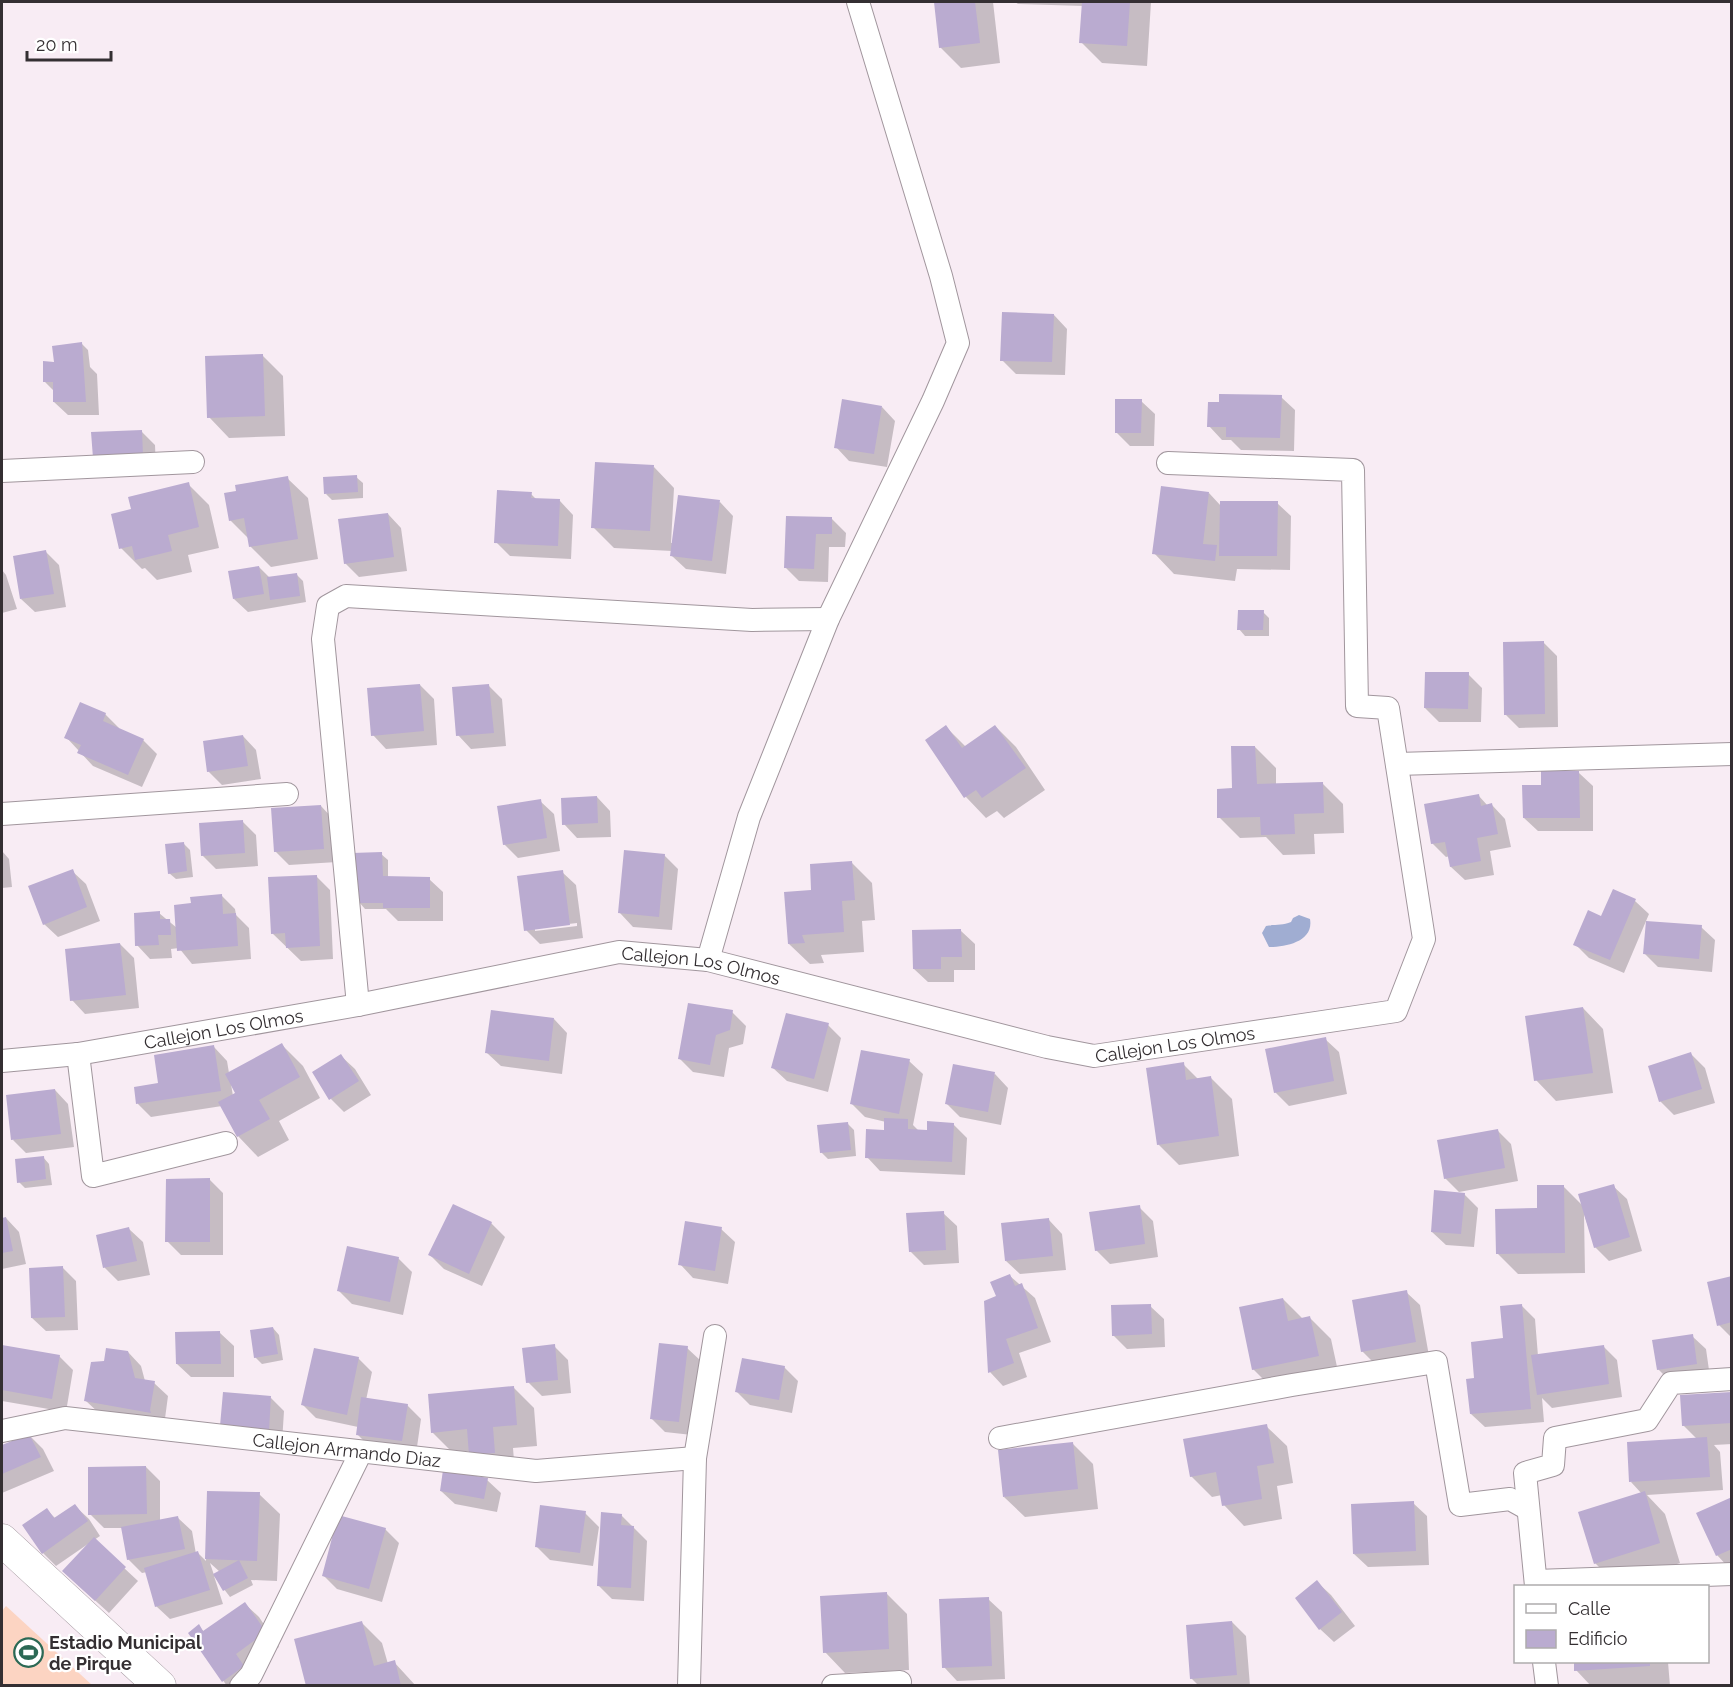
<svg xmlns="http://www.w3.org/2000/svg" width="1733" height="1687" font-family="Raleway,sans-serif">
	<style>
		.green { fill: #fcd4c2 }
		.water { fill: #a0add2 }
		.shadow { fill: #0003; fill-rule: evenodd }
		.building { fill: #baabd0 }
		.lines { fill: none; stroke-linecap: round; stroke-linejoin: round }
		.street-casing { stroke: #a1969d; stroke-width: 24 }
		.secondary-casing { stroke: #a1969d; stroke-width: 33 }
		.street { stroke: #fff; stroke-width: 22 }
		.secondary { stroke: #fff; stroke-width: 32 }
		.labels { text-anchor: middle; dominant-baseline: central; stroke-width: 4.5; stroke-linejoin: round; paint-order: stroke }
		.street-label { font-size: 18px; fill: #342f32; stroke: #fff }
		.poi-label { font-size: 18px; font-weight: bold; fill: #342f32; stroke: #fff; text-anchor: start }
	</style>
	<rect width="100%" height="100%" fill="#f8ecf4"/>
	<!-- green -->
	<path class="green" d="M6 1606 92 1685H2V1611Z"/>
	<!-- water -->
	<path class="water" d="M1299 915 1310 919C1314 941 1287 947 1269 947L1262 933 1266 926C1275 924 1282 926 1291 922L1293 918Z"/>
	<!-- shadow -->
	<path class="shadow" d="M935 2H993L1000 63 961 68 940 47Z
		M1015 2H1151L1147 66 1102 63 1081 42 1084 6 1018 4Z
		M1054 315 1067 329 1065 375 1016 374 1002 360Z
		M82 344 88 350 90 367 97 374 99 415H68L54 402V391L45 382 56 364Z
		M263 356 283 376 285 436 229 438 209 417Z
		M1281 397 1295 410 1294 451 1241 450 1231 440H1222L1209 426 1220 404Z
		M1141 401 1155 414 1154 446H1130L1116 432Z
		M882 407 895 421 887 467 849 461 836 447Z
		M142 432 155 445 156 469 108 471Z
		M654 467 674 488 671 543H673L720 502 733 516 726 574 686 569 672 556V551L614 548 593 527Z
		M356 477 363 483V498L332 500 326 494Z
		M287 478 308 498 318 559 271 567 250 546 249 539 230 520Z
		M188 484 209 505 219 548 188 555 192 572 157 580 145 568 142 569 121 548 133 510Z
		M1209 493 1221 506 1277 503 1291 516 1290 570 1237 569 1235 581 1174 574 1154 553Z
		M531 494 537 500 560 501 573 515 571 559 510 556 496 542Z
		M388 514 401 528 407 571 359 577 345 563Z
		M787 518 832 519 846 533 845 547H829L828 582 799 581 786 568Z
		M45 551 59 565 66 607 35 612 21 599Z
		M259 567 270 578 297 575 303 581 306 602 248 612 234 599Z
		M2 570 6 575 17 609 2 613Z
		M1263 612 1269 618V636H1245L1239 629Z
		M1543 642 1557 656 1558 727 1519 728 1506 715Z
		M1468 674 1482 688 1481 722H1439L1425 708Z
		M420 685 434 699 437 745 386 749 373 735Z
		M488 685 502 699 506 746 471 749 458 735Z
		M105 714 119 728 118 729 143 740 157 754 142 787 93 766 66 737Z
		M995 726 1016 747 1045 790 1004 818 997 811 986 818 966 797 946 727 966 747Z
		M243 736 256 750 261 779 222 785 208 771Z
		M1255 747 1276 768V785L1322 783 1343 804 1344 833 1314 834 1315 854 1283 855 1266 837 1240 838 1219 817Z
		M1579 773 1593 786V831H1538L1524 818 1542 787Z
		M1478 795 1488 806 1492 805 1505 819 1511 847 1490 851 1494 875 1465 880 1451 867 1450 856 1446 857 1432 843Z
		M597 797 610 811 611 837 577 838 564 824Z
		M540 801 554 814 560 851 518 858 504 844Z
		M321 806 334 820 337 862 289 865 275 851Z
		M242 821 256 835 258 866 216 869 202 855Z
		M184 844 190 850 193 877 176 879 169 873Z
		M2 851 9 859 12 887 2 888Z
		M381 854 388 860V878L429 879 443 892V921H398L386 909H365L359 902Z
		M664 855 678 869 672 930 633 927 620 913Z
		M852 863 872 883 875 920 862 921 864 952 821 955 824 963 810 964 789 944 813 891Z
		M72 871 86 884 100 921 58 937 44 924Z
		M562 872 576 885 583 938 540 944 526 930ZM577 923V926L535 931V928Z
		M316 876 330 890 333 959 301 961 272 933Z
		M1613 891 1635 901 1649 914 1624 973 1589 958 1575 944 1602 917Z
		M222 896 235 909 236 915 249 928 251 959 192 964 179 948 171 949 172 958 150 959 137 945 159 913 177 928 192 905Z
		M1701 927 1715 940 1712 972 1658 967 1645 954Z
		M961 931 975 944V970H954V982H928L914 969Z
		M120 944 134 958 139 1008 85 1014 72 1000Z
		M1583 1008 1603 1029 1613 1093 1556 1101 1536 1080Z
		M732 1012 746 1026 743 1044 729 1048 724 1077 693 1072 679 1058Z
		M554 1019 567 1033 562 1074 501 1066 487 1053Z
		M828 1025 841 1038 828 1092 787 1081 773 1068Z
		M1325 1039 1339 1052 1347 1094 1289 1106 1275 1092Z
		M282 1045 303 1066 320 1098 279 1121 289 1140 258 1157 238 1136 222 1106 151 1117 138 1104 135 1088 160 1084 214 1047 227 1061 229 1073ZM231 1084 237 1094 233 1096Z
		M1691 1054 1705 1068 1715 1103 1674 1115 1660 1101Z
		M341 1056 355 1069 371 1095 344 1112 331 1099Z
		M909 1061 923 1074 913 1125 919 1131 928 1132 953 1124 967 1138 965 1175 880 1171 867 1157 885 1131 886 1122 865 1117 852 1104Z
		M1183 1064 1199 1080 1211 1078 1232 1099 1239 1156 1179 1165 1158 1144Z
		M995 1074 1008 1088 1001 1125 960 1117 946 1103Z
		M55 1090 68 1104 74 1147 26 1153 13 1140Z
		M847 1123 854 1130 856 1156 828 1159 821 1152Z
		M1498 1131 1511 1144 1518 1181 1459 1192 1445 1178Z
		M43 1157 49 1164 52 1185 25 1188 19 1182Z
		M210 1180 223 1193V1255H181L167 1241Z
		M1563 1186 1583 1206 1613 1186 1627 1199 1642 1251 1609 1261 1595 1247 1584 1214 1585 1273 1518 1274 1497 1253Z
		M1464 1194 1478 1208 1474 1247 1446 1245 1432 1232Z
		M1139 1207 1153 1221 1158 1257 1110 1264 1096 1250Z
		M943 1213 957 1226 959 1263 924 1265 910 1251Z
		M6 1218 19 1232 26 1264 2 1269V1219Z
		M1049 1220 1062 1234 1066 1270 1020 1274 1006 1261Z
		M491 1223 505 1237 482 1286 444 1269 430 1255Z
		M129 1229 143 1242 150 1275 118 1281 105 1268 98 1236Z
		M721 1229 735 1242 728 1284 693 1278 680 1264Z
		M398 1258 412 1272 403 1315 352 1304 339 1291Z
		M62 1267 76 1281 78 1330 46 1331 32 1318Z
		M1010 1276 1035 1298 1051 1342 1019 1353 1027 1377 1003 1386 990 1372 998 1297Z
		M1732 1278V1338L1719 1325Z
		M1406 1292 1420 1305 1429 1356 1376 1365 1362 1351Z
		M1283 1299 1303 1319 1310 1318 1331 1339 1339 1376 1274 1390 1253 1369Z
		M1521 1305 1535 1319 1538 1356 1603 1346 1617 1360 1622 1397 1552 1408 1542 1398 1544 1422 1485 1427 1471 1414 1476 1380 1504 1340Z
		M1150 1306 1164 1319 1165 1347 1127 1349 1113 1335Z
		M273 1328 279 1335 283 1360 262 1364 255 1357Z
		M220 1333 234 1346V1377H191L177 1364Z
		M1692 1336 1706 1349 1710 1377 1672 1383 1658 1369Z
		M2 1346 59 1356 73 1370 66 1412 2 1401Z
		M554 1346 568 1360 571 1393 542 1396 528 1382Z
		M687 1348 701 1361 692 1435 665 1432 651 1418Z
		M128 1352 141 1366 145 1381 154 1383 168 1396 164 1426 100 1414 86 1401Z
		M358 1358 372 1372 366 1400 407 1405 421 1419 416 1454 371 1448 357 1434 358 1427 316 1418 303 1405Z
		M784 1367 798 1381 792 1413 750 1405 737 1392Z
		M513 1387 534 1408 537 1446 513 1448 515 1473 471 1451 453 1453 432 1432Z
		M1732 1393V1444L1714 1445 1720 1452 1723 1490 1647 1495 1665 1514 1680 1563 1616 1584 1595 1563 1642 1494 1631 1482 1697 1439 1683 1425Z
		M271 1398 284 1411 282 1443 222 1426Z
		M1266 1426 1287 1446 1293 1483 1277 1486 1282 1519 1244 1526 1224 1505 1222 1495 1212 1497 1191 1476Z
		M29 1435 43 1449 54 1471 2 1493V1447Z
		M1072 1443 1093 1464 1098 1509 1025 1517 1004 1497Z
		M146 1467 160 1481V1521L178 1518 192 1531 196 1554 198 1553 206 1561 208 1492 259 1494 280 1514 277 1581 251 1580 253 1585 230 1597 214 1576 223 1604 170 1619 156 1606 147 1572 142 1573 128 1559 122 1528H104L90 1514ZM210 1563 220 1572 214 1575Z
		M487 1480 501 1493 497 1512 455 1504 441 1491Z
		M1732 1498V1568L1730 1569 1717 1555Z
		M1413 1503 1427 1516 1429 1565 1368 1567 1354 1554Z
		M75 1506 89 1519 100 1536 94 1540 138 1581 109 1613 78 1585 88 1544 56 1566 43 1553 47 1510 56 1519Z
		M585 1513 599 1527 593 1566 550 1560 536 1546Z
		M621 1515 647 1541 644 1601 612 1599 598 1585Z
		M385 1529 399 1543 382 1602 337 1589 323 1575Z
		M1317 1582 1331 1595 1355 1626 1334 1642 1320 1629Z
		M887 1594 907 1614 909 1670 845 1673 825 1652Z
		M988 1599 1002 1612 1005 1679 957 1681 944 1667Z
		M245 1604 259 1617 279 1647 248 1668 250 1686H227L190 1633 199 1626 204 1632Z
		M361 1622 382 1643 388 1664 394 1662 416 1686H308Z
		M1232 1622 1246 1636 1250 1686H1199L1191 1678Z
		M1575 1662H1668L1670 1686H1591L1576 1670Z"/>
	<!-- building -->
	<path class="building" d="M934 2H975L980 43 939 48Z
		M1082 2H1130L1127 46 1079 43Z
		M1002 312 1054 314 1052 362 1000 361Z
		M82 342 86 402H53V382H43V361L54 362 52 346Z
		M263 354 265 416 207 418 205 356Z
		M1219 394 1282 395 1280 438 1226 437V427H1207L1208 402H1219Z
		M842 399 882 406 874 454 834 448Z
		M1115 399H1142L1141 433H1115Z
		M142 430 143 456 93 458 91 432Z
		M595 462 654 465 650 531 591 528Z
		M357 475 358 492 324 494 323 477Z
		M288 476 298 539 249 547 244 518 229 521 224 493 236 491 235 485Z
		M189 482 199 527 168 535 172 551 135 560 132 546 119 549 111 514 131 509 128 497Z
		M1161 486 1209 492 1203 544 1217 545 1215 561 1152 554Z
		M497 490 532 492 531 498 560 499 558 546 494 543Z
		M678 495 720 500 712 561 670 556Z
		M1220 501H1278L1277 556H1219Z
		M388 513 394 557 344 564 338 519Z
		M786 516 832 517V534H816L814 569 784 568Z
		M46 550 54 594 20 599 13 556Z
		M259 566 264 594 233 599 228 571Z
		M297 573 300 596 270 600 267 577Z
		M1238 610H1264L1263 630H1237Z
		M1544 641 1545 714 1504 715 1503 642Z
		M1425 672H1469L1468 709 1424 708Z
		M420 684 424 731 371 736 367 688Z
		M489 684 494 733 456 736 452 687Z
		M80 702 106 713 103 721 144 739 128 775 77 753 81 745 64 738Z
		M946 725 962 748 995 725 1026 768 982 798 976 790 964 798 925 740Z
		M243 735 248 766 207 772 203 741Z
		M1231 746H1255L1257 784 1323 782 1324 813 1294 814 1295 834 1261 835 1260 817 1217 818V789L1232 788Z
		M1541 771H1579L1580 818H1523L1522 785H1541Z
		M1479 794 1481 806 1492 803 1498 834 1477 838 1481 861 1450 867 1445 842 1431 844 1424 804Z
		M597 796 598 823 562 825 561 798Z
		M541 799 547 838 503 845 497 806Z
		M321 805 324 849 274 852 271 808Z
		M243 820 245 853 201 856 199 823Z
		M184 842 187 871 168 874 165 844Z
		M624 850 665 854 659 917 618 913Z
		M382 852 383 876 430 877V908H383V903H357V877H353L352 853Z
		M852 861 855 900 842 901 844 932 802 935 805 943 788 944 784 892 811 890 810 864Z
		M73 869 87 907 43 925 28 886Z
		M563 870 570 925 524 931 517 876Z
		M317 875 320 946 286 948 285 933 271 934 268 877Z
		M1613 889 1636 899 1610 960 1573 945 1588 910 1601 916Z
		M222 894 223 914 236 913 238 946 177 951 174 905 191 903 190 897Z
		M160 911V919H170L171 935H158L159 945 135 946 134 913Z
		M1646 921 1702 925 1699 959 1643 954Z
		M961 929 962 957H941V969H913L912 930Z
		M120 943 126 995 70 1001 65 949Z
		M688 1003 733 1010 730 1030 716 1035 710 1065 678 1059Z
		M1583 1007 1593 1073 1534 1081 1525 1016Z
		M491 1010 554 1018 549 1061 485 1053Z
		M786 1013 829 1023 814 1079 771 1068Z
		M1326 1037 1334 1081 1274 1093 1265 1049Z
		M282 1043 300 1077 259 1100 270 1119 237 1137 218 1102 235 1093 225 1074Z
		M214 1045 221 1091 136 1104 134 1087 158 1083 154 1055Z
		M861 1050 910 1059 899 1114 850 1104Z
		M1691 1052 1702 1089 1659 1102 1648 1066Z
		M341 1054 359 1081 329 1100 312 1072Z
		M1184 1062 1186 1080 1211 1076 1219 1136 1157 1145 1146 1068Z
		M953 1064 995 1072 988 1112 945 1104Z
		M55 1089 61 1134 11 1140 6 1095Z
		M884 1118 908 1119V1129L927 1130V1121L954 1123 952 1162 865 1158 866 1129 884 1130Z
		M848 1122 851 1150 820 1153 817 1125Z
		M1498 1129 1505 1168 1444 1179 1437 1140Z
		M44 1156 46 1179 17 1183 15 1159Z
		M210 1178V1242H165L166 1179Z
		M1614 1184 1630 1237 1594 1248 1578 1194Z
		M1537 1185H1564L1565 1253 1496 1254 1495 1209 1537 1208Z
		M1434 1190 1465 1193 1461 1234 1431 1232Z
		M453 1204 492 1222 469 1274 428 1255Z
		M1140 1205 1145 1244 1095 1251 1089 1212Z
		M944 1211 946 1250 909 1252 906 1213Z
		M6 1217 13 1251 2 1253V1218Z
		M1049 1218 1053 1256 1005 1261 1001 1223Z
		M685 1221 722 1227 715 1271 678 1265Z
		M129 1227 137 1261 103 1268 96 1235Z
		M347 1246 399 1257 390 1302 337 1291Z
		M63 1266 65 1317 31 1318 29 1268Z
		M1010 1274 1015 1286 1022 1283 1038 1328 1006 1339 1014 1363 988 1373 984 1301 996 1296 990 1282Z
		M1732 1276V1322L1717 1326 1707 1282Z
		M1407 1290 1416 1342 1361 1352 1352 1300Z
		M1283 1298 1288 1321 1310 1316 1319 1356 1252 1370 1239 1307Z
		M1151 1304 1152 1334 1112 1336 1111 1305Z
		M1522 1304 1531 1409 1470 1414 1466 1379 1474 1378 1471 1342 1503 1338 1500 1306Z
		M273 1327 278 1354 254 1358 250 1330Z
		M220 1331 221 1364H176L175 1332Z
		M1693 1334 1697 1364 1657 1370 1652 1340Z
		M659 1343 688 1346 679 1422 650 1419Z
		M555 1344 558 1380 526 1383 522 1348Z
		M2 1345 60 1355 52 1399 2 1390Z
		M1604 1345 1609 1384 1537 1395 1531 1355Z
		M106 1348 128 1351 135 1378 155 1381 150 1410 151 1413 84 1401 91 1362 104 1361Z
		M314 1348 359 1357 347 1415 301 1405Z
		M742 1358 785 1366 779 1400 735 1392Z
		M514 1386 517 1425 493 1427 495 1453 469 1455 467 1429 431 1433 428 1394Z
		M223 1392 271 1396 269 1430 220 1426Z
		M1732 1392V1423L1682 1426 1680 1395Z
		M361 1397 408 1404 402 1441 356 1435Z
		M1267 1424 1274 1463 1257 1466 1262 1499 1222 1506 1216 1472 1190 1477 1183 1439Z
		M29 1434 41 1457 2 1474V1445Z
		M1707 1437 1710 1477 1629 1482 1627 1442Z
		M1073 1442 1078 1489 1003 1497 998 1450Z
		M146 1466 147 1514 88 1515V1467Z
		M443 1470 488 1478 484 1499 440 1491Z
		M207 1491 260 1492 257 1561 205 1559Z
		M1645 1491 1660 1543 1594 1564 1578 1512Z
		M1732 1497V1549L1716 1556 1696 1513Z
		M1414 1501 1416 1551 1353 1554 1351 1504Z
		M75 1504 88 1521 42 1554 22 1525 47 1508 54 1518Z
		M540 1505 586 1511 580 1553 535 1547Z
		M601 1512 622 1514 621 1525 634 1526 631 1588 597 1586Z
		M338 1515 386 1528 369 1589 322 1576Z
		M178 1516 185 1549 127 1560 121 1527Z
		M94 1537 126 1567 95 1601 62 1571Z
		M198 1551 210 1590 155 1607 144 1568Z
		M239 1560 248 1578 223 1591 213 1574Z
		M1317 1580 1342 1612 1319 1630 1295 1598Z
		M887 1592 889 1649 823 1653 820 1596Z
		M989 1597 992 1666 942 1668 939 1599Z
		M245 1602 266 1632 236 1654 244 1666 222 1682 188 1633 199 1624 203 1631Z
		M362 1621 374 1666 395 1660 401 1686H306L294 1639Z
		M1232 1621 1237 1675 1190 1679 1186 1625Z
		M1574 1662H1650V1666L1574 1671Z"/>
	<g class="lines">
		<defs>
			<g id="street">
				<path d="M2 471 193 462"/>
				<path d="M1397 764 1732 754"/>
				<path d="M2 814 287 794"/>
				<path d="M708 960 749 817 828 619 933 401 958 343 941 276 858 2"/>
				<path d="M358 1005 323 639 328 606 346 596 752 620 828 619"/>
				<path d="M78 1054 93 1176 226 1143"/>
				<path id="s1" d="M2 1061 78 1054 358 1005 619 952 708 960 1047 1047 1094 1056 1396 1011 1424 939 1388 708 1357 706 1353 470 1168 463"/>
				<path id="s2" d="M2 1431 65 1418 536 1471 695 1458"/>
				<path d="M1000 1438 1292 1385 1436 1362 1460 1505 1510 1499 1528 1509"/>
				<path d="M1536 1581 1732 1574"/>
				<path d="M1536 1586 1525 1473 1553 1465 1555 1438 1647 1420 1671 1383 1732 1379"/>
				<path d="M1544 1662 1547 1686"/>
				<path d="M241 1686 251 1675 361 1452"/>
				<path d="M689 1686 695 1458 715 1336"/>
				<path d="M833 1686 900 1682"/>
			</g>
			<path id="secondary" d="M2 1540 160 1686"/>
		</defs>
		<!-- street casing -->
		<use href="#street" class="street-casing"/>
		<!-- secondary casing -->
		<use href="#secondary" class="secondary-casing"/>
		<!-- street -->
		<use href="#street" class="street"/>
		<!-- secondary -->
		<use href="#secondary" class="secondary"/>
	</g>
	<!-- icons -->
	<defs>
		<symbol id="stadium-ring" viewBox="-11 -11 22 22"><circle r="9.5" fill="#fff" stroke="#2b6955" stroke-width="1.5"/><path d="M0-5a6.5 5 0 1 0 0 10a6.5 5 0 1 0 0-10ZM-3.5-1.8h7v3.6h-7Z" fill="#2b6955"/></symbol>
	</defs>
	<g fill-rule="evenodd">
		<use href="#stadium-ring" x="12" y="1636" width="33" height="33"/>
	</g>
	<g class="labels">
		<!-- street labels -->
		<g class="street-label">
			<text stroke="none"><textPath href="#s1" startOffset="710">Callejon Los Olmos</textPath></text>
			<text stroke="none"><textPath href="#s1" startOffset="224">Callejon Los Olmos</textPath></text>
			<text stroke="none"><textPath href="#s1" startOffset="1196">Callejon Los Olmos</textPath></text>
			<text stroke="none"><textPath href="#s2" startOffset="348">Callejon Armando Diaz</textPath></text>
		</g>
		<!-- poi labels -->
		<g class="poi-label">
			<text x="49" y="1642">Estadio Municipal<tspan x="49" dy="21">de Pirque</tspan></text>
		</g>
	</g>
	<!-- border -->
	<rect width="1733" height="1687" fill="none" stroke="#342f32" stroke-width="6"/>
	<!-- legend -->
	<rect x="1514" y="1585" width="195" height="78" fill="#ffffff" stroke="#aeacad" stroke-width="1.5"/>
	<rect x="1526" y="1604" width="30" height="9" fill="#ffffff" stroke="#aeacad" stroke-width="1.5"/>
	<text x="1568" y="1615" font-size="18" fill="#342f32">Calle</text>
	<rect x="1526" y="1630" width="30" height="18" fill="#baabd0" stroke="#aeacad" stroke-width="1.5"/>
	<text x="1568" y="1645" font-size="18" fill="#342f32">Edificio</text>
	<!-- scale -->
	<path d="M27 51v9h84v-9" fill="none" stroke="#342f32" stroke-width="3"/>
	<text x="36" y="51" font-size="18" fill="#342f32" stroke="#ffffff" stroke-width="4.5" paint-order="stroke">20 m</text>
</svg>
